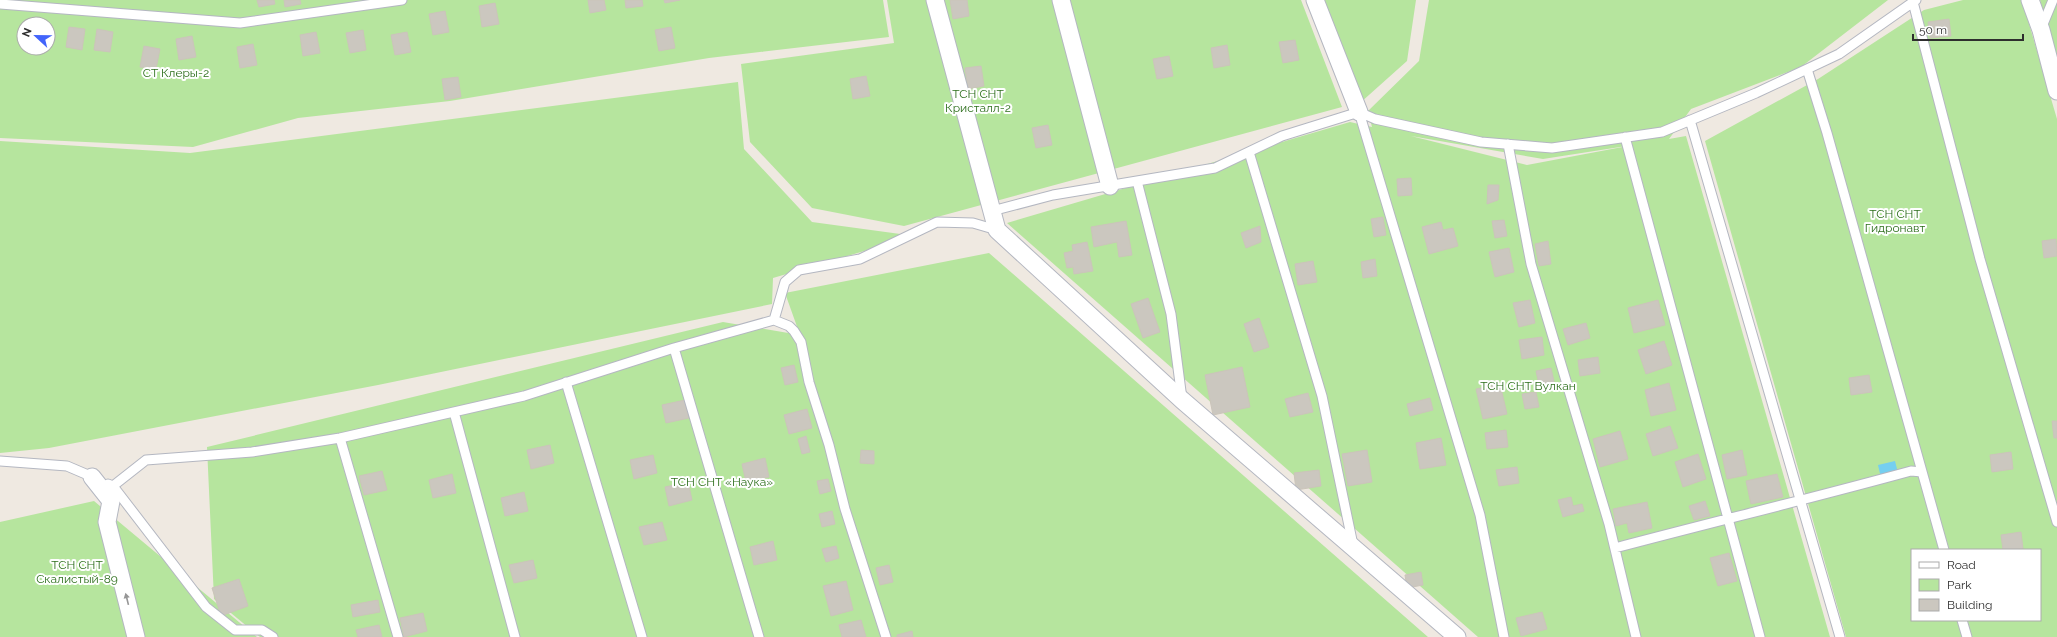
<svg xmlns="http://www.w3.org/2000/svg" width="2057" height="637" font-family="Raleway,sans-serif">
	<style>
		.green { fill: #b6e59e; fill-rule: evenodd }
		.water { fill: #75cff0 }
		.building { fill: #cbc7bf; stroke: #cbc5ba }
		.lines { fill: none; stroke-linecap: round; stroke-linejoin: round }
		.lane-casing { stroke: #b4b7c1; stroke-width: 11 }
		.street-casing { stroke: #b4b7c1; stroke-width: 19 }
		.lane { stroke: #fff; stroke-width: 9 }
		.street { stroke: #fff; stroke-width: 17 }
		.oneway { fill: #969696 }
		.labels { text-anchor: middle; dominant-baseline: central; stroke-width: 4; stroke-linejoin: round; paint-order: stroke }
		.park-label { font-size: 12px; fill: #2c6e1b; stroke: #fff }
	</style>
	<rect width="100%" height="100%" fill="#efe9e1"/>
	<!-- green -->
	<path class="green" d="M0 0H883L889 37 709 58 450 101 298 118 193 147 0 138ZM24 24H48V48H24Z
		M887 0H1301L1342 107 904 226 812 208 750 142 741 64 894 43Z
		M1318 0H1416L1407 61 1360 103Z
		M1429 0H1888L1801 67 1691 109 1669 139 1686 136 1830 637H1478L1007 223 1350 122 1372 127 1368 111 1419 61ZM1411 136 1543 159 1633 145 1527 165Z
		M1963 0H2022L2057 119V637H1846L1705 141 1818 79 1924 10ZM1912 550H2040V620H1912Z
		M2040 0H2057V61Z
		M738 82 744 149 812 222 915 236 773 278 772 304 378 385 49 448 0 453V141L190 153Z
		M989 253 1428 637H260L214 599 207 447 723 322 800 335 785 293Z
		M94 501 257 637H0V522Z"/>
	<!-- water -->
	<path class="water" d="M1895 461 1898 473 1881 478 1878 465Z"/>
	<!-- building -->
	<path class="building" d="M257 0H274L275 4 259 7Z
		M284 0H300L301 4 285 7Z
		M588 0H604L606 10 590 13Z
		M625 0H642L643 6 626 8Z
		M664 0H680L665 3Z
		M950 0H967L969 16 953 19Z
		M495 3 499 24 482 27 479 6Z
		M445 11 449 32 433 35 429 14Z
		M1949 19 1951 36 1930 38 1928 22Z
		M69 27 85 29 82 50 66 47Z
		M671 27 675 48 659 51 655 30Z
		M97 29 113 32 110 52 94 50Z
		M363 30 366 50 350 53 346 33Z
		M316 32 320 53 303 56 300 35Z
		M407 32 411 52 395 55 391 35Z
		M192 36 196 57 179 60 176 39Z
		M1295 40 1299 60 1283 63 1279 42Z
		M253 44 257 65 240 68 237 47Z
		M1227 45 1230 65 1214 68 1211 48Z
		M144 46 160 49 156 69 140 67Z
		M1169 56 1173 76 1157 79 1153 59Z
		M981 66 984 86 968 89 965 68Z
		M866 76 870 96 853 99 850 79Z
		M458 77 461 97 445 100 442 79Z
		M1048 125 1052 145 1036 148 1032 128Z
		M1411 178 1412 195 1398 196 1397 179Z
		M1488 185H1499L1498 200 1487 204Z
		M1383 217 1386 235 1374 237 1371 219Z
		M1504 220 1507 236 1495 238 1492 221Z
		M1126 221 1132 255 1119 257 1117 242 1094 247 1091 227Z
		M1441 222 1443 230 1453 228 1458 246 1429 254 1422 227Z
		M1260 226 1261 242 1246 248 1241 233Z
		M2056 239 2057 256 2044 258 2042 241Z
		M1548 241 1551 264 1539 266 1535 244Z
		M1087 242 1093 271 1074 274 1073 267 1067 268 1064 253 1073 251 1072 245Z
		M1509 248 1514 272 1495 277 1489 252Z
		M1375 259 1377 276 1363 278 1361 262Z
		M1313 261 1317 282 1298 285 1295 264Z
		M1148 298 1160 332 1143 338 1131 304Z
		M1530 300 1535 323 1519 327 1513 303Z
		M1658 300 1665 325 1634 333 1628 308Z
		M1259 318 1269 347 1254 352 1244 324Z
		M1586 323 1590 338 1568 345 1563 329Z
		M1542 337 1544 355 1522 359 1519 340Z
		M1664 341 1672 365 1646 374 1638 350Z
		M1598 357 1600 373 1580 376 1578 360Z
		M794 365 798 382 785 385 781 368Z
		M1242 367 1250 407 1213 415 1205 375Z
		M1551 368 1555 386 1540 389 1536 371Z
		M1869 375 1872 392 1851 395 1849 378Z
		M1669 383 1676 410 1651 416 1645 390Z
		M1500 384 1507 414 1483 419 1476 389Z
		M1536 392 1539 407 1525 409 1522 394Z
		M1308 393 1313 412 1290 417 1285 399Z
		M1430 398 1433 410 1410 416 1407 404Z
		M685 400 689 418 666 423 662 405Z
		M807 409 812 428 789 434 784 415Z
		M2052 421H2057V438H2054Z
		M1670 426 1678 448 1653 456 1646 434Z
		M1506 430 1508 447 1487 449 1485 433Z
		M1620 431 1628 459 1600 467 1593 439Z
		M806 436 810 452 802 454 798 439Z
		M1441 438 1446 465 1420 469 1416 443Z
		M550 445 554 463 531 469 527 450Z
		M861 450 874 451V464L860 463Z
		M1367 450 1372 482 1348 486 1342 454Z
		M1742 450 1747 475 1727 479 1722 455Z
		M2011 452 2013 469 1992 472 1990 455Z
		M1698 454 1706 479 1683 487 1675 462Z
		M653 455 657 473 634 479 630 460Z
		M765 458 769 477 746 482 742 464Z
		M1517 467 1519 483 1499 486 1496 470Z
		M1319 470 1321 486 1296 490 1294 473Z
		M382 471 387 490 364 495 359 476Z
		M452 474 456 493 433 498 429 480Z
		M1777 474 1783 497 1751 504 1746 481Z
		M828 479 831 491 820 494 817 481Z
		M688 482 692 500 669 506 665 487Z
		M524 492 528 511 505 516 501 498Z
		M1571 497 1573 506 1582 504 1584 511 1563 517 1558 500Z
		M1705 501 1710 516 1694 520 1689 506Z
		M1647 502 1652 528 1629 533 1627 523 1616 526 1613 509Z
		M832 511 835 524 822 527 819 514Z
		M662 522 667 540 644 545 639 527Z
		M2021 532 2023 549 2003 550 2001 535Z
		M773 541 777 560 754 565 750 547Z
		M836 546 839 558 826 562 822 549Z
		M1729 553 1737 581 1718 586 1710 558Z
		M533 560 537 578 514 583 509 565Z
		M889 565 893 582 880 585 876 568Z
		M1421 572 1423 585 1407 588 1405 575Z
		M239 579 248 606 221 616 212 588Z
		M846 581 853 610 831 616 823 586Z
		M378 600 380 612 353 617 351 605Z
		M1542 612 1547 629 1521 636 1516 618Z
		M423 613 427 631 404 637 400 618Z
		M861 620 866 637H842L839 625Z
		M379 625 382 637H358L356 630Z
		M912 631 913 637H897V635Z"/>
	<g class="lines">
		<defs>
			<path id="lane" d="M1913 2 1980 259 2057 522
				M0 4 240 23 402 0
				M2041 29 2053 0
				M1807 69 1827 133 1944 550
				M1359 112 1480 515 1504 637
				M1690 120 1840 637
				M1625 137 1760 637
				M1508 144 1531 264 1609 524 1636 637
				M1249 152 1322 396 1353 545
				M1137 181 1171 314 1182 399
				M992 211 1053 195 1215 168 1282 136 1359 112 1375 119 1481 142 1552 148 1662 132 1756 93 1839 54 1916 0
				M774 320 785 282 799 270 860 259 937 222 973 223 997 230
				M674 348 759 637
				M566 382 642 637
				M454 412 515 637
				M340 438 398 637
				M0 461 67 466 95 478
				M108 484 113 486 206 607 235 630H262L273 637
				M113 486 146 460 252 452 340 438 524 396 674 348 774 320 789 326 794 331 801 342 809 382 829 445 845 509 886 637
				M1615 548C1713 522 1813 498 1911 471L1922 472
				M1962 620 1967 637"/>
			<path id="street" d="M935 0 997 230 1182 400 1457 637
				M1061 0 1110 186
				M1315 0 1359 112
				M2030 0 2041 30 2057 91
				M92 477 111 501 107 522 136 637"/>
		</defs>
		<!-- lane casing -->
		<use href="#lane" class="lane-casing"/>
		<!-- street casing -->
		<use href="#street" class="street-casing"/>
		<!-- lane -->
		<use href="#lane" class="lane"/>
		<!-- street -->
		<use href="#street" class="street"/>
	</g>
	<!-- one-way arrows -->
	<defs><path id="oneway-solid" d="M-6-.8H1V-3.2L6.5 0L1 3.2V.8H-6Z"/></defs>
	<use class="oneway" href="#oneway-solid" transform="translate(127 599) rotate(-104)"/>
	<g class="labels">
		<!-- park labels -->
		<g class="park-label">
			<text x="176" y="73">СТ Клеры-2</text>
			<text x="978" y="94">ТСН СНТ<tspan x="978" dy="14">Кристалл-2</tspan></text>
			<text x="1895" y="214">ТСН СНТ<tspan x="1895" dy="14">Гидронавт</tspan></text>
			<text x="1528" y="386">ТСН СНТ Вулкан</text>
			<text x="722" y="482">ТСН СНТ «Наука»</text>
			<text x="77" y="565">ТСН СНТ<tspan x="77" dy="14">Скалистый-89</tspan></text>
		</g>
	</g>
	<!-- legend -->
	<rect x="1911" y="549" width="130" height="72" fill="#ffffff" stroke="#ababab"/>
	<rect x="1919" y="562" width="20" height="6" fill="#ffffff" stroke="#ababab"/>
	<text x="1947" y="569" font-size="12" fill="#2e2e2e">Road</text>
	<rect x="1919" y="579" width="20" height="12" fill="#b6e59e" stroke="#ababab"/>
	<text x="1947" y="589" font-size="12" fill="#2e2e2e">Park</text>
	<rect x="1919" y="599" width="20" height="12" fill="#cbc7bf" stroke="#ababab"/>
	<text x="1947" y="609" font-size="12" fill="#2e2e2e">Building</text>
	<!-- north arrow -->
	<g transform="translate(36 36) rotate(292)"><circle r="19" fill="#ffffff" stroke="#ababab"/>
	<path d="M0-3L7 15L0 10L-7 15Z" fill="#4264fb"/>
	<text y="-6" font-size="11" font-weight="bold" text-anchor="middle" fill="#2e2e2e">N</text>
	</g>
	<!-- scale -->
	<path d="M1913 34v6h110v-6" fill="none" stroke="#2e2e2e" stroke-width="2"/>
	<text x="1919" y="34" font-size="12" fill="#2e2e2e" stroke="#ffffff" stroke-width="3" paint-order="stroke">50 m</text>
</svg>
